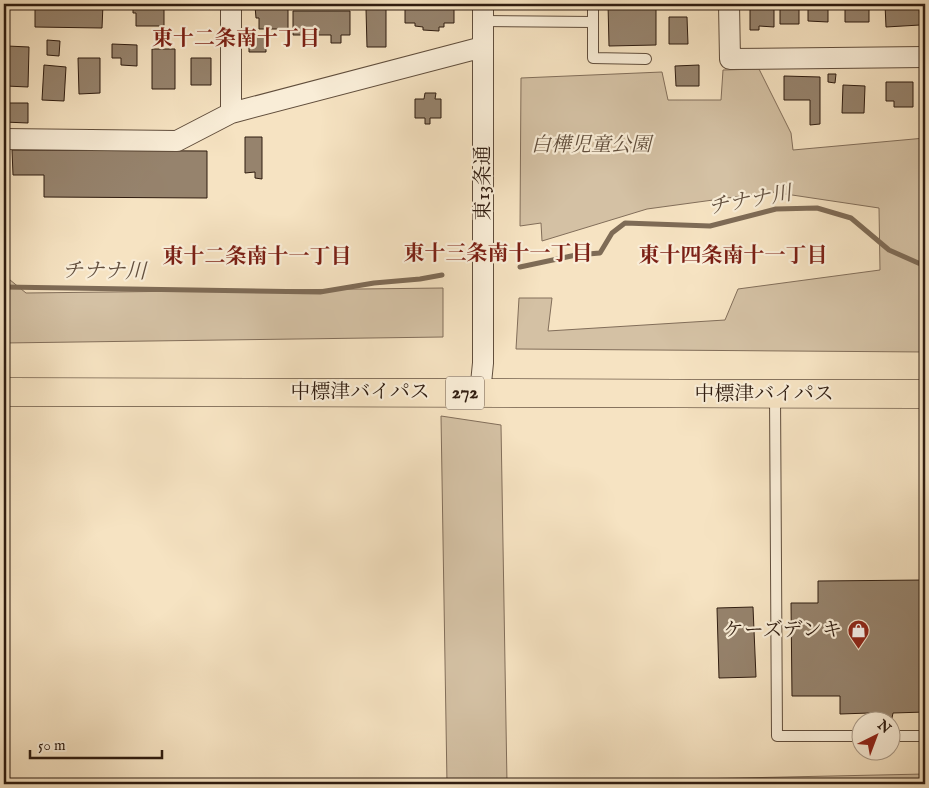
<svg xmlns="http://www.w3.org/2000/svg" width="929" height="788" font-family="'IM FELL English','Noto Serif JP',serif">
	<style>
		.green { fill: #d4c1a4; stroke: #826e5a }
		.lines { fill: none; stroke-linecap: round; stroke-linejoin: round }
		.stream { stroke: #7e6b56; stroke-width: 5 }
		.building { fill: #96836d; stroke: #2f1c10 }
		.service-casing { stroke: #614e3c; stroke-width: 12 }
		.minor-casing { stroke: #614e3c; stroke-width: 22 }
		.trunk-casing { stroke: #2f1c10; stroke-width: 29 }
		.service { stroke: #f9edd7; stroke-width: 10 }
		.minor { stroke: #f9edd7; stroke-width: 20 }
		.trunk { stroke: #f6e3c2; stroke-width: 28 }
		.labels { text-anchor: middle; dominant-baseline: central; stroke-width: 4.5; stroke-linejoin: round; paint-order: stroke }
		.shield { fill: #f9edd7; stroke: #6c5b4c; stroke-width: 1 }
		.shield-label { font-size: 19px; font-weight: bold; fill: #2f1c10 }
		.park-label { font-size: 20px; font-style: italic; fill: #614e3c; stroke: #f9edd7 }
		.street-label { font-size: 20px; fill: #2f1c10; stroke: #f9edd7 }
		.poi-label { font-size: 20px; fill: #2f1c10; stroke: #f9edd7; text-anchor: end }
		.neighbourhood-label { font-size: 21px; font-weight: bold; fill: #7a1f14; stroke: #f9edd7 }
		.water-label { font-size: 21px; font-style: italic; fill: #63503f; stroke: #f9edd7 }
	</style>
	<rect width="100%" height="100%" fill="#f6e3c2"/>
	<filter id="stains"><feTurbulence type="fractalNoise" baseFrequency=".004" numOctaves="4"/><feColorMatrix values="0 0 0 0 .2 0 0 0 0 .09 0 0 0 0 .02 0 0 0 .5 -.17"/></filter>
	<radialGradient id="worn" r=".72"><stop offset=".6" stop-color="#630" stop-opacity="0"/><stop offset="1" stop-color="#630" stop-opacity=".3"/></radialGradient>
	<!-- green -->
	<path class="green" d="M759 69 791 133 793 150 925 138V352L516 349 519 298H552L548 331 725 320 738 289 880 270 879 208 772 192 647 209 542 241 541 223 520 226 521 78 662 72 668 100H721L723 70Z
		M4 275 26 293 443 288V337L4 343Z
		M441 416 501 425 507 783 925 774V784H447Z"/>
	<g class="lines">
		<!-- stream -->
		<path class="stream" d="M520 267 576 255 600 253 612 233 625 223 710 226 776 209 817 208 851 218 889 250 925 266
			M4 287 320 292 374 283 420 279 442 275"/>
	</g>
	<!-- building -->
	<path class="building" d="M35 4H44V6L92 7 93 4H103L102 28 35 27Z
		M133 4H164V26H136V13H133Z
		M608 4H656V45L609 46Z
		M750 4H774V27L759 26V30H750Z
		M808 4H828V22L808 21Z
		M845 4H869V22H845Z
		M885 4H919L920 25 886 27Z
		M288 5V29H259V18H256L255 6Z
		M780 5H799V24H780Z
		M405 6H454V23H444V27H439V31L423 30V27L415 26V23H405Z
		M366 9H386V47H367Z
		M293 11H350V35H341V43H331V35H312V43H303V35H293Z
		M669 17H687L688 44H669Z
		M249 36H266V52H249Z
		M47 40 60 41 59 56 47 55Z
		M112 44 137 45V66L121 65V58H112Z
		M7 46 29 47 28 87 6 86Z
		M152 49H175V89H152Z
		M78 58H100V93L79 94Z
		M191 58H211V85H191Z
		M44 65 66 67 64 101 42 100Z
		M699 65V86H676L675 66Z
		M828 74H836L835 83 828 82Z
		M784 76 820 77V124L810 125V100H784Z
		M886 82H913V107H894V101H886Z
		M843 85 865 86 864 113H842Z
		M425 93H436L435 99H441V118H430V124H425V118H415V99H424Z
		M4 103H28V123L4 122Z
		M245 137H262V179L255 178V172L245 173Z
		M12 150 207 151V198L44 197V175H13Z
		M925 580V712L893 713 892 718H870V713L840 714V696H792L791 603H818V581Z
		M753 607 756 677 719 678 717 608Z"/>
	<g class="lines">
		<defs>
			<path id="service" d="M483 21 593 22V4
				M593 22V58L646 59
				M775 395 777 736H862
				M892 736H925"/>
			<path id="minor" d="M231 4V113
				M729 4 730 59 925 57
				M4 139 177 141 231 113 483 47
				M480 393 483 363V4"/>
			<path id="trunk" d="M4 392 925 394"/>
		</defs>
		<!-- service casing -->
		<use href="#service" class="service-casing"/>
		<!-- minor casing -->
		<use href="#minor" class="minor-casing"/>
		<!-- trunk casing -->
		<use href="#trunk" class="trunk-casing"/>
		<!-- service -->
		<use href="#service" class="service"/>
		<!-- minor -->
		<use href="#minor" class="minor"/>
		<!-- trunk -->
		<use href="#trunk" class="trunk"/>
	</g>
	<!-- icons -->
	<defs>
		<symbol id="shop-pin" viewBox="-11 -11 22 30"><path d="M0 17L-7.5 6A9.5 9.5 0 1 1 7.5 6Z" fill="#8f2418" stroke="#f9edd7"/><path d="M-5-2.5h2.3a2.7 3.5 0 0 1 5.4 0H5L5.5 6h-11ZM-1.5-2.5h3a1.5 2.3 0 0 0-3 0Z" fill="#fff"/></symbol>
	</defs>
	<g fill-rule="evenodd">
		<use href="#shop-pin" x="846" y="618" width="25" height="34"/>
	</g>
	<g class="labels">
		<!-- shield labels -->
		<rect class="shield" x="446" y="376.5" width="38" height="33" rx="4"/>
		<g class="shield-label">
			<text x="465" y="393">272</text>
		</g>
		<!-- park labels -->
		<g class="park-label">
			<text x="591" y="145">白樺児童公園</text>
		</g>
		<!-- street labels -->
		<g class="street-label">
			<text transform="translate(483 183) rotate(-90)">東13条通</text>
			<text x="360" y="392">中標津バイパス</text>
			<text x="764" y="394">中標津バイパス</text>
		</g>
		<!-- poi labels -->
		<g class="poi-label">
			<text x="842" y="630">ケーズデンキ</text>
		</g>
		<!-- neighbourhood labels -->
		<g class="neighbourhood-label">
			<text x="236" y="39">東十二条南十丁目</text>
			<text x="498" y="254">東十三条南十一丁目</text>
			<text x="733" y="256">東十四条南十一丁目</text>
			<text x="257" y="257">東十二条南十一丁目</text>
		</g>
		<!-- water labels -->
		<g class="water-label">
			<text transform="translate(750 201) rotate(-10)">チナナ川</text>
			<text transform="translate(104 272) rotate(1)">チナナ川</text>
		</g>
	</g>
	<!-- margin -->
	<rect width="929" height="788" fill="none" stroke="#f6e3c2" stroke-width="20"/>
	<rect x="5" y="5" width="919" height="778" fill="none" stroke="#2f1c10" stroke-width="2.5"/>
	<rect x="10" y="10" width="909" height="768" fill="none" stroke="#2f1c10"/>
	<!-- north arrow -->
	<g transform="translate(876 736) rotate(42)"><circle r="24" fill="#f9edd7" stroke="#a89987"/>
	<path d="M0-4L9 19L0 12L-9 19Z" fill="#8f2418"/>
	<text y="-8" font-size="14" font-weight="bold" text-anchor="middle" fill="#2f1c10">N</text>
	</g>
	<!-- scale -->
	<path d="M30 750v8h132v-8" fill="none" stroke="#2f1c10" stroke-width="2.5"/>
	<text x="38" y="750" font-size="15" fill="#2f1c10" stroke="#f9edd7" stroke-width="4" paint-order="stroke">50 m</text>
	<rect width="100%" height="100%" filter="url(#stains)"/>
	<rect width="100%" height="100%" fill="url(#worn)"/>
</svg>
